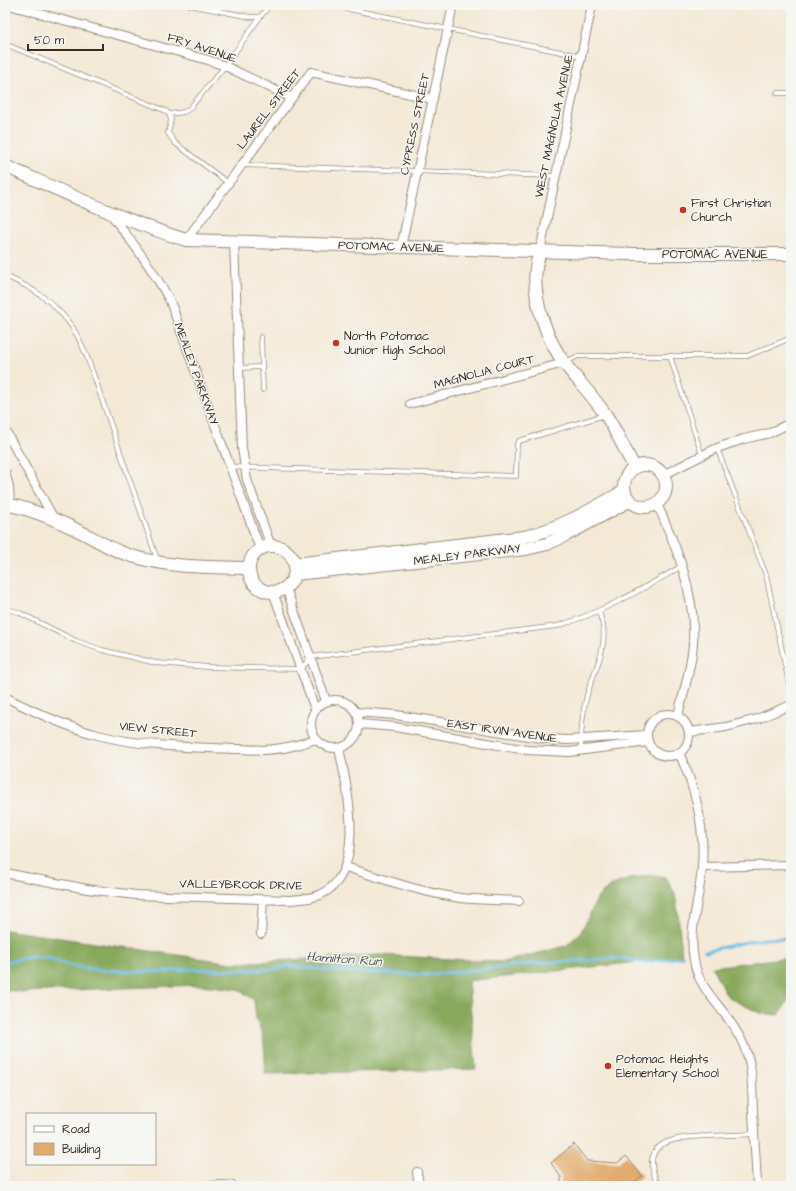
<svg xmlns="http://www.w3.org/2000/svg" width="796" height="1191" font-family="'Architects Daughter',sans-serif">
	<style>
		.forest { fill: #87a95c; stroke: #616a3d }
		.lines { fill: none; stroke-linecap: round; stroke-linejoin: round }
		.stream { stroke: #6bbde7; stroke-width: 3 }
		.building { fill: #e1ab6d }
		.lane-casing { stroke: #988a7a; stroke-width: 5.5 }
		.street-casing { stroke: #988a7a; stroke-width: 10 }
		.secondary-casing { stroke: #988a7a; stroke-width: 14 }
		.lane { stroke: #fff; stroke-width: 4 }
		.street { stroke: #fff; stroke-width: 8 }
		.secondary { stroke: #fff; stroke-width: 12 }
		.poi-dot { fill: #c8321e; stroke: #f6f6f2; stroke-width: 1.5 }
		.labels { text-anchor: middle; dominant-baseline: central; stroke-width: 3; stroke-linejoin: round; paint-order: stroke }
		.street-label { font-size: 12px; fill: #3b2a1e; stroke: #f6f6f2 }
		.poi-label { font-size: 12px; fill: #3b2a1e; stroke: #f6f6f2; text-anchor: start }
		.water-label { font-size: 13px; font-style: italic; fill: #49565a; stroke: #f6f6f2 }
	</style>
	<rect width="100%" height="100%" fill="#f6f6f2"/>
	<filter id="ink" filterUnits="userSpaceOnUse"><feTurbulence type="fractalNoise" baseFrequency=".025" numOctaves="2"/><feDisplacementMap in="SourceGraphic" scale="8" xChannelSelector="R" yChannelSelector="G"/><feConvolveMatrix kernelMatrix="1 2 1 2 8 2 1 2 1" color-interpolation-filters="sRGB"/></filter>
	<filter id="wash" filterUnits="userSpaceOnUse"><feTurbulence type="fractalNoise" baseFrequency=".012" numOctaves="4" result="noise"/><feDisplacementMap in="SourceGraphic" scale="16" xChannelSelector="R" yChannelSelector="G"/><feGaussianBlur stdDeviation="0.9" result="paint"/><feColorMatrix in="noise" values="0 0 0 0 0 0 0 0 0 0 0 0 0 0 0 0 0 1.4 0 .05"/><feComposite in="paint" operator="in"/></filter>
	<g filter="url(#wash)">
		<rect width="100%" height="100%" fill="#f4e9d7"/>
		<!-- forest -->
		<path class="forest" d="M648 875 666 877 675 894 678 913 682 957 468 981 476 1069 265 1074V1055L263 1036 256 1018 254 1000 238 989 200 985 22 992 5 990V930L233 963 380 955 503 962 566 946 581 932 598 897 612 885 630 879Z
			M791 957V996L779 1015 760 1013 743 1005 727 996 712 967Z"/>
		<g class="lines">
			<!-- stream -->
			<path class="stream" d="M705 951C732 946 763 935 791 939
				M5 962 31 957 47 958 70 965 98 970 161 972 189 969 251 970 277 969 290 966 337 971 426 975 540 963 621 958 641 962 682 957"/>
		</g>
		<g id="blocks">
			<!-- building -->
			<path class="building" d="M574 1144 587 1161 617 1163 626 1156 642 1176 633 1183 632 1186H561V1177L551 1163Z"/>
		</g>
	</g>
	<g filter="url(#ink)">
		<use href="#blocks" fill-opacity="0" stroke="#988a7a" stroke-width="1"/>
		<g class="lines">
			<defs>
				<path id="lane" d="M190 5 250 17H260L270 5
					M329 5 581 56
					M5 44 166 111C174 118 170 124 168 133L175 143 228 183
					M777 93H791
					M170 114 184 112 189 109 225 66 260 17
					M243 165 556 176
					M5 276C33 288 51 299 70 324 85 344 96 383 105 408 122 458 140 509 157 559
					M670 356 702 455
					M566 362 578 356H747L791 338
					M262 367 263 390
					M238 368 262 367 261 337
					M717 448 766 575 791 693
					M230 467 516 476 517 444 519 441 605 415
					M5 608 20 613 76 641 102 650 156 663 208 667 301 669 311 657 557 626C602 613 642 589 682 566
					M581 750C581 732 582 713 587 695 593 673 607 650 603 626 602 621 600 616 599 611
					M659 1186C635 1140 676 1137 710 1136 725 1135 739 1135 754 1134"/>
				<path id="street" d="M9 5 208 60 225 66 292 98
					M110 213C132 242 153 269 170 301L260 549
					M186 240 311 72 433 99
					M234 242 242 448 247 480 271 546
					M401 247 453 5
					M540 251 592 5
					M410 404 564 363
					M5 430 54 519
					M5 472 9 487 10 505
					M663 475 717 448 744 439 770 433 788 424 791 421
					M657 504C677 548 696 594 693 644 691 668 684 692 678 715
					M286 588 326 701
					M273 592 315 709
					M5 697C35 712 66 727 98 735 151 749 208 747 263 750 283 749 296 746 315 739
					M311 724a24 24 0 1 1 48 0a24 24 0 1 1-48 0Z
					M357 712 396 715 547 739 568 740 647 735
					M647 735a21 21 0 1 1 42 0a21 21 0 1 1-42 0Z
					M360 724 395 727 527 750 569 752 648 742
					M690 732 726 727 757 719 791 705
					M679 753C696 789 705 827 702 867 700 898 688 929 694 960 698 985 713 998 727 1017 735 1028 743 1041 747 1054 753 1071 752 1092 753 1111 754 1136 756 1161 757 1186
					M346 867C383 879 422 893 461 898 480 900 500 900 519 901
					M702 867 791 865
					M5 873 87 889 136 895 290 900C300 899 310 899 320 895 368 873 347 788 339 748
					M261 934 263 899
					M417 1172 419 1186
					M210 1186 222 1185 233 1186"/>
				<path id="secondary" d="M5 166C64 192 124 221 186 240L629 254H791
					M540 251C539 257 536 263 536 269 532 299 547 340 565 364 578 381 593 396 605 414 616 430 625 450 634 467
					M624 486a21 21 0 1 1 42 0a21 21 0 1 1-42 0Z
					M5 504C33 509 60 521 85 534 96 540 108 547 120 552 162 568 206 567 249 568
					M249 569a23 23 0 1 1 46 0a23 23 0 1 1-46 0Z
					M295 564 524 537C561 528 591 510 624 491
					M295 574 526 549 547 544 566 535 629 501"/>
			</defs>
			<!-- lane casing -->
			<use href="#lane" class="lane-casing"/>
			<!-- street casing -->
			<use href="#street" class="street-casing"/>
			<!-- secondary casing -->
			<use href="#secondary" class="secondary-casing"/>
			<!-- lane -->
			<use href="#lane" class="lane"/>
			<!-- street -->
			<use href="#street" class="street"/>
			<!-- secondary -->
			<use href="#secondary" class="secondary"/>
		</g>
	</g>
	<!-- markers -->
	<g class="poi-dot">
		<circle cx="683" cy="210" r="4"/>
		<circle cx="336" cy="343" r="4"/>
		<circle cx="608" cy="1066" r="4"/>
	</g>
	<g class="labels">
		<!-- street labels -->
		<g class="street-label">
			<text transform="translate(202 48) rotate(18)">FRY AVENUE</text>
			<text transform="translate(269 109) rotate(-53)">LAUREL STREET</text>
			<text transform="translate(415 124) rotate(-78)">CYPRESS STREET</text>
			<text transform="translate(554 126) rotate(-78)">WEST MAGNOLIA AVENUE</text>
			<text transform="translate(391 247) rotate(2)">POTOMAC AVENUE</text>
			<text x="715" y="254">POTOMAC AVENUE</text>
			<text transform="translate(484 372) rotate(-15)">MAGNOLIA COURT</text>
			<text transform="translate(196 374) rotate(70)">MEALEY PARKWAY</text>
			<text transform="translate(467 555) rotate(-7)">MEALEY PARKWAY</text>
			<text transform="translate(158 730) rotate(6)">VIEW STREET</text>
			<text transform="translate(502 731) rotate(8)">EAST IRVIN AVENUE</text>
			<text transform="translate(241 885) rotate(1)">VALLEYBROOK DRIVE</text>
		</g>
		<!-- poi labels -->
		<g class="poi-label">
			<text x="691" y="203">First Christian<tspan x="691" dy="14">Church</tspan></text>
			<text x="344" y="336">North Potomac<tspan x="344" dy="14">Junior High School</tspan></text>
			<text x="616" y="1059">Potomac Heights<tspan x="616" dy="14">Elementary School</tspan></text>
		</g>
		<!-- water labels -->
		<g class="water-label">
			<text transform="translate(344 959) rotate(4)">Hamilton Run</text>
		</g>
	</g>
	<!-- margin -->
	<rect width="796" height="1191" fill="none" stroke="#f6f6f2" stroke-width="20"/>
	<!-- legend -->
	<rect x="26" y="1113" width="130" height="52" fill="#f6f6f2" stroke="#aba49d"/>
	<rect x="34" y="1126" width="20" height="6" fill="#ffffff" stroke="#aba49d"/>
	<text x="62" y="1133" font-size="12" fill="#3b2a1e">Road</text>
	<rect x="34" y="1143" width="20" height="12" fill="#e1ab6d" stroke="#aba49d"/>
	<text x="62" y="1153" font-size="12" fill="#3b2a1e">Building</text>
	<!-- scale -->
	<path d="M28 44v6h75v-6" fill="none" stroke="#3b2a1e" stroke-width="2"/>
	<text x="34" y="44" font-size="12" fill="#3b2a1e" stroke="#f6f6f2" stroke-width="3" paint-order="stroke">50 m</text>
</svg>
